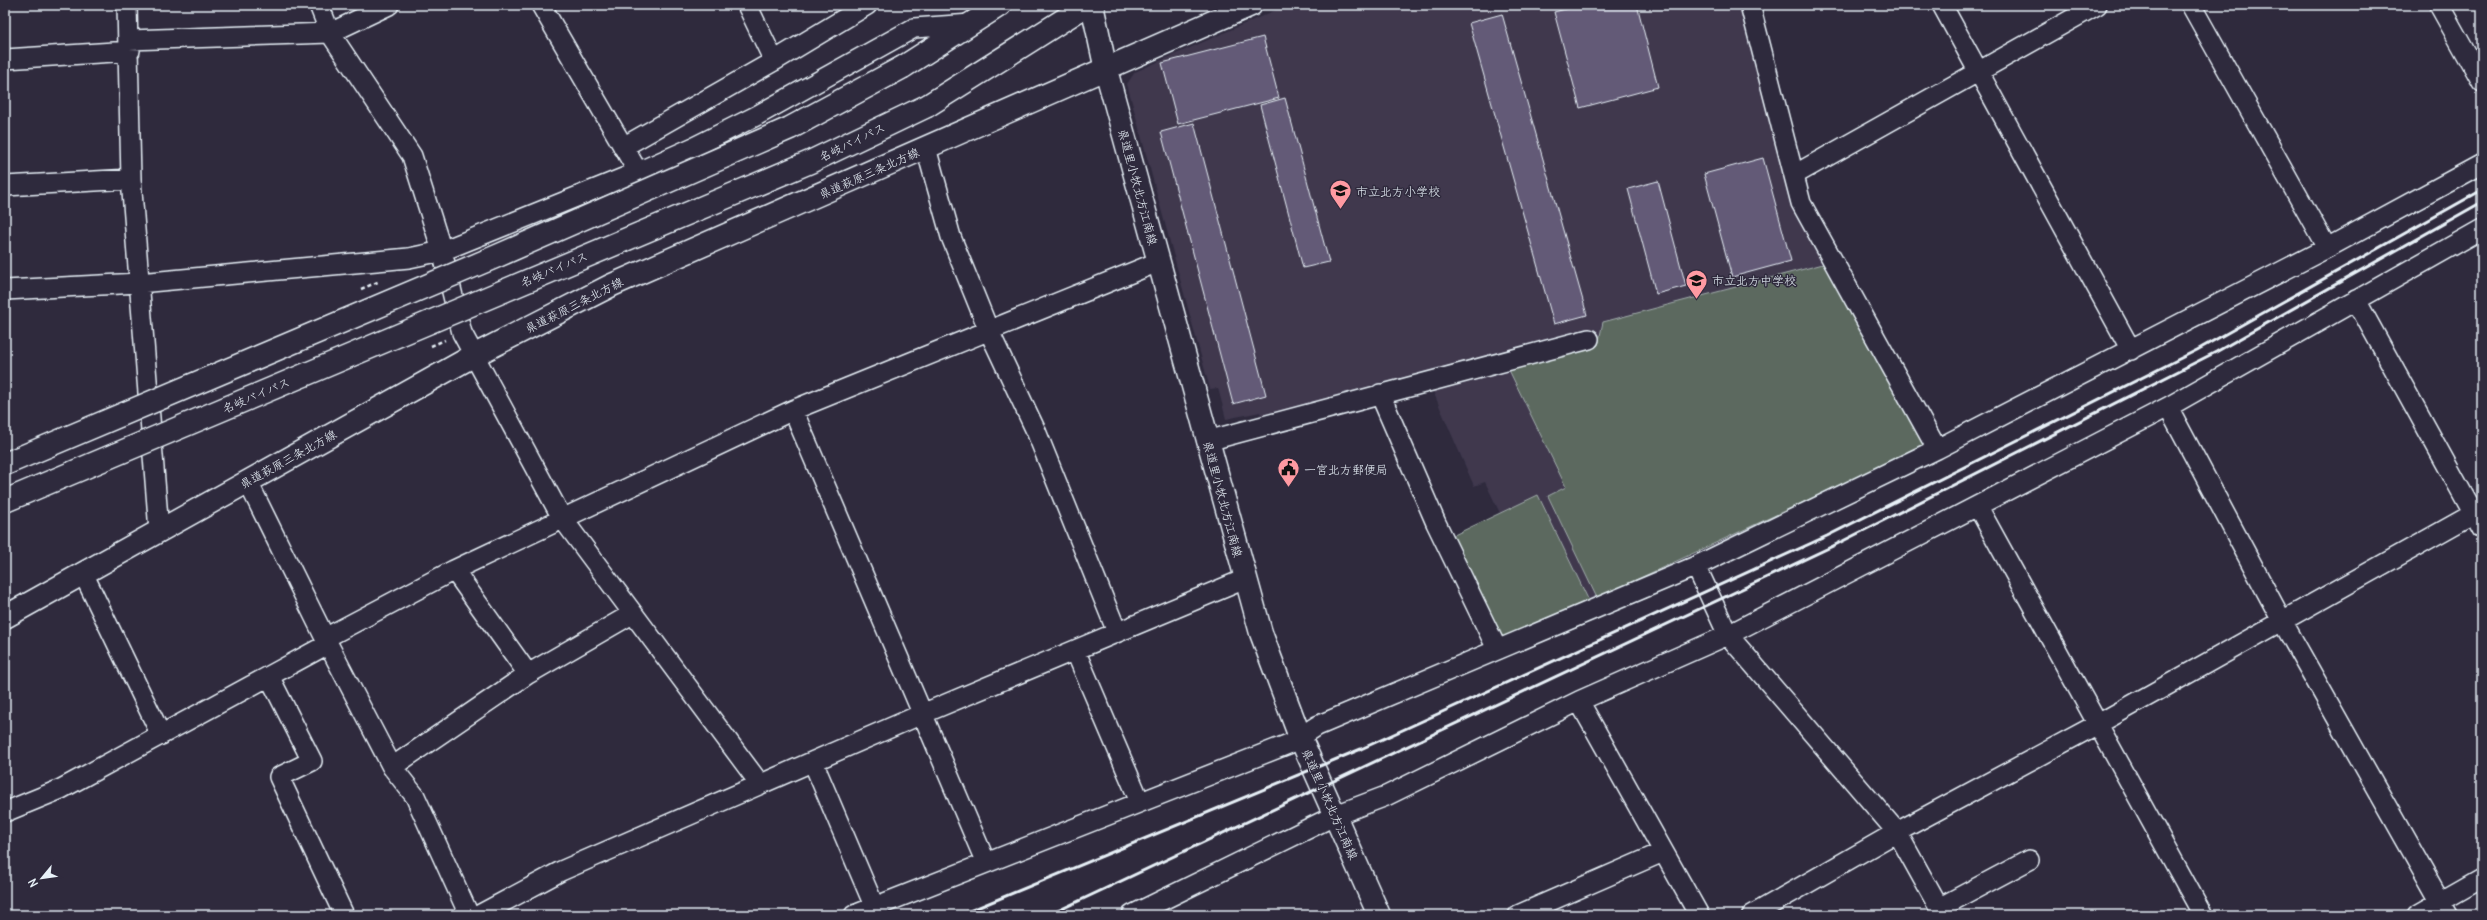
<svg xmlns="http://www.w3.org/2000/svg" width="2487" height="920" font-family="Delius,'Klee One',sans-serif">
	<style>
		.built { fill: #3f384e }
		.pitch { fill: #5c695f; stroke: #a2adac }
		.building { fill: #645a77; stroke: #e8f1f8 }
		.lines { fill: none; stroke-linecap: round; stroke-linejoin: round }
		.street-casing { stroke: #e8f1f8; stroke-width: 22 }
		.secondary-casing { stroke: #e8f1f8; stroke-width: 25 }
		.highway-casing { stroke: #e8f1f8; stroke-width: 25 }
		.path { stroke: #e8f1f8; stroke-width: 2.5; stroke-dasharray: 4 3; stroke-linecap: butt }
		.street { stroke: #2f2a3d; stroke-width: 19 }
		.secondary { stroke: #2f2a3d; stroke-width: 22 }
		.highway { stroke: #2f2a3d; stroke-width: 22 }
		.rail { stroke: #e8f1f8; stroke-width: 3 }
		.highway-bridge-casing { stroke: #e8f1f8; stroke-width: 25; stroke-linecap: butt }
		.highway-bridge { stroke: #2f2a3d; stroke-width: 22 }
		.labels { text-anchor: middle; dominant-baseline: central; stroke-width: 3; stroke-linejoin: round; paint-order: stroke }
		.street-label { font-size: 12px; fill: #e8f1f8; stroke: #2f2a3d }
		.poi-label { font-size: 12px; fill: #e8f1f8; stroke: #2f2a3d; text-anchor: start }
	</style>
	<rect width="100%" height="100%" fill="#2f2a3d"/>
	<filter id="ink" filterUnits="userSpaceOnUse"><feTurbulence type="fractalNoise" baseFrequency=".025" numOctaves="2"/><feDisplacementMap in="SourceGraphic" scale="8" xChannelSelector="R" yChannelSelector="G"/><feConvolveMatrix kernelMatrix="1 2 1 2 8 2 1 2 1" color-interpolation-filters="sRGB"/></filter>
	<g filter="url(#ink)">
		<!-- built -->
		<path class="built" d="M1287 5H1741L1827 263 1754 527 1500 640V513L1485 482 1474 486 1425 373 1262 418 1260 412 1226 419 1218 388 1210 389 1127 84 1135 72Z"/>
		<!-- pitch -->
		<path class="pitch" d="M1827 263 1925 439 1922 447 1597 598 1548 496 1566 487 1509 370 1598 345 1603 322Z
			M1538 495 1589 601 1500 640 1450 537Z"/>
		<!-- building -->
		<path class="building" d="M1581 5H1637L1658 87 1580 108 1554 12Z
			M1502 14 1587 315 1554 324 1469 23Z
			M1263 37 1279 98 1178 124 1162 63Z
			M1285 98 1329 262 1303 268 1260 105Z
			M1194 123 1266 395 1233 404 1161 132Z
			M1763 158 1791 261 1732 277 1704 174Z
			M1658 181 1686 286 1656 294 1628 189Z"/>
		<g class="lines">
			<defs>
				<path id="street" d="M127 5 131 179 159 531
					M319 5 330 33 412 156 442 251 462 333 562 518 760 784
					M541 5 638 172
					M747 5 774 61
					M1750 5 1801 203 1937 449
					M1942 5 2131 350
					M2191 5 2327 248
					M2439 5 2482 82
					M129 40 330 33 389 5
					M5 59 130 51
					M623 147 774 61 867 5
					M926 148 951 237 989 331 1036 431 1117 632
					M1794 175 2097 5
					M5 186 131 179
					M5 290 139 283 409 258 442 251 638 172 694 147 756 116 914 28 971 24
					M2356 300 2482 529
					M1380 394 1436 523 1497 649
					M2168 407 2281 619 2448 915
					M793 410 986 863
					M1207 441 1589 339
					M248 482 325 638 392 767 415 796 469 915
					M1978 507 2203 915
					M1696 566 1728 635 1897 832 1943 915
					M454 570 528 674
					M83 573 161 735
					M325 638 454 570 793 410 1158 262
					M1075 650 1140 802
					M269 676 312 761 279 777 344 915
					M1579 701 1699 915
					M813 762 878 915
					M392 767 528 674 632 614
					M5 812 61 789 328 644
					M1939 908 2029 860
					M479 915 561 871 922 714 1245 579
					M854 915 1291 743 1317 726 1696 566 1937 449 2327 248 2482 164
					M1132 915 1336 815 1386 796 1579 701 1728 635 2168 407 2482 229
					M1518 915 1663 852
					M1752 915 1897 832 2098 724 2482 509
					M2417 915 2482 878"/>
				<path id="secondary" d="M1092 5 1106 70 1261 633 1300 737 1379 915
					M5 617 473 356 612 285 1251 5"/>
				<path id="highway" d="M903 67 1000 5
					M927 106 1087 5"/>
			</defs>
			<!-- street casing -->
			<use href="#street" class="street-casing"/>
			<!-- secondary casing -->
			<use href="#secondary" class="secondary-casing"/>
			<!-- highway casing -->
			<use href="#highway" class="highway-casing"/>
			<!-- path -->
			<path class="path" d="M361 289 380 281
				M431 346 445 340"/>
			<!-- street -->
			<use href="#street" class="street"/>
			<!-- secondary -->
			<use href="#secondary" class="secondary"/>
			<!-- highway -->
			<use href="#highway" class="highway"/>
			<!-- rail -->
			<path class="rail" d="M960 915 1361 749 1827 536 2197 350 2482 190
				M1049 915 1833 546 2216 352 2482 202"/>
			<defs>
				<path id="highway-bridge" d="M5 464 495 257 790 128 903 67
					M5 501 810 162 927 106"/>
			</defs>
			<!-- highway-bridge casing -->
			<use href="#highway-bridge" class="highway-bridge-casing"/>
			<!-- highway-bridge -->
			<use href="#highway-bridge" class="highway-bridge"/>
		</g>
	</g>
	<!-- icons -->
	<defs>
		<symbol id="school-pin" viewBox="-11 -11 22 30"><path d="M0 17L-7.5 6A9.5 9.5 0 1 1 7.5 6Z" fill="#ff9aa2" stroke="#2f2a3d"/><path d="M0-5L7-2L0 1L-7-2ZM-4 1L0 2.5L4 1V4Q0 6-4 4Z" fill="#111"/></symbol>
		<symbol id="civic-pin" viewBox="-11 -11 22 30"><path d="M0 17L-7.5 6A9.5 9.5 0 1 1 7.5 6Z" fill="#ff9aa2" stroke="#2f2a3d"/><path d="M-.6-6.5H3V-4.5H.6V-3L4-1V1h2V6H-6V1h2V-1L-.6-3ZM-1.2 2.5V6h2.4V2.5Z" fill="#111"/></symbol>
	</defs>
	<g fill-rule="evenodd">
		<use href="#school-pin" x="1328" y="178" width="25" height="34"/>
		<use href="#school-pin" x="1684" y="268" width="25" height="34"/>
		<use href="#civic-pin" x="1276" y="456" width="25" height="34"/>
	</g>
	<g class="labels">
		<!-- street labels -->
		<g class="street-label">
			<text transform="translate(852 142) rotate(-26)">名岐バイパス</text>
			<text transform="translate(869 173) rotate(-24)">県道萩原三条北方線</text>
			<text transform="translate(1138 187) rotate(75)">県道里小牧北方江南線</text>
			<text transform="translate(554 269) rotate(-23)">名岐バイパス</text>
			<text transform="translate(574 305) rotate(-27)">県道萩原三条北方線</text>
			<text transform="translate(256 395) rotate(-23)">名岐バイパス</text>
			<text transform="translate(288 459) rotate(-29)">県道萩原三条北方線</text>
			<text transform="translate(1223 499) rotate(75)">県道里小牧北方江南線</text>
			<text transform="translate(1330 804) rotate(66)">県道里小牧北方江南線</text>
		</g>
		<!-- poi labels -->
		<g class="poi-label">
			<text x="1356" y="191">市立北方小学校</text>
			<text x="1712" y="280">市立北方中学校</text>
			<text x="1304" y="469">一宮北方郵便局</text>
		</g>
	</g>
	<!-- margin -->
	<rect width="2487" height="920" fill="none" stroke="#2f2a3d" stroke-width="20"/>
	<rect x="10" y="10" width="2467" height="900" fill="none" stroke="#e8f1f8" stroke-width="1.5" filter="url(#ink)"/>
	<!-- north arrow -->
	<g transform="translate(42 878) rotate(241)" stroke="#2f2a3d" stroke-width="3" paint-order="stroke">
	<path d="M0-3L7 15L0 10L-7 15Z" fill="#e8f1f8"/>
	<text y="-6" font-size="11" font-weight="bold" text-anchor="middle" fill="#e8f1f8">N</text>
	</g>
</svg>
